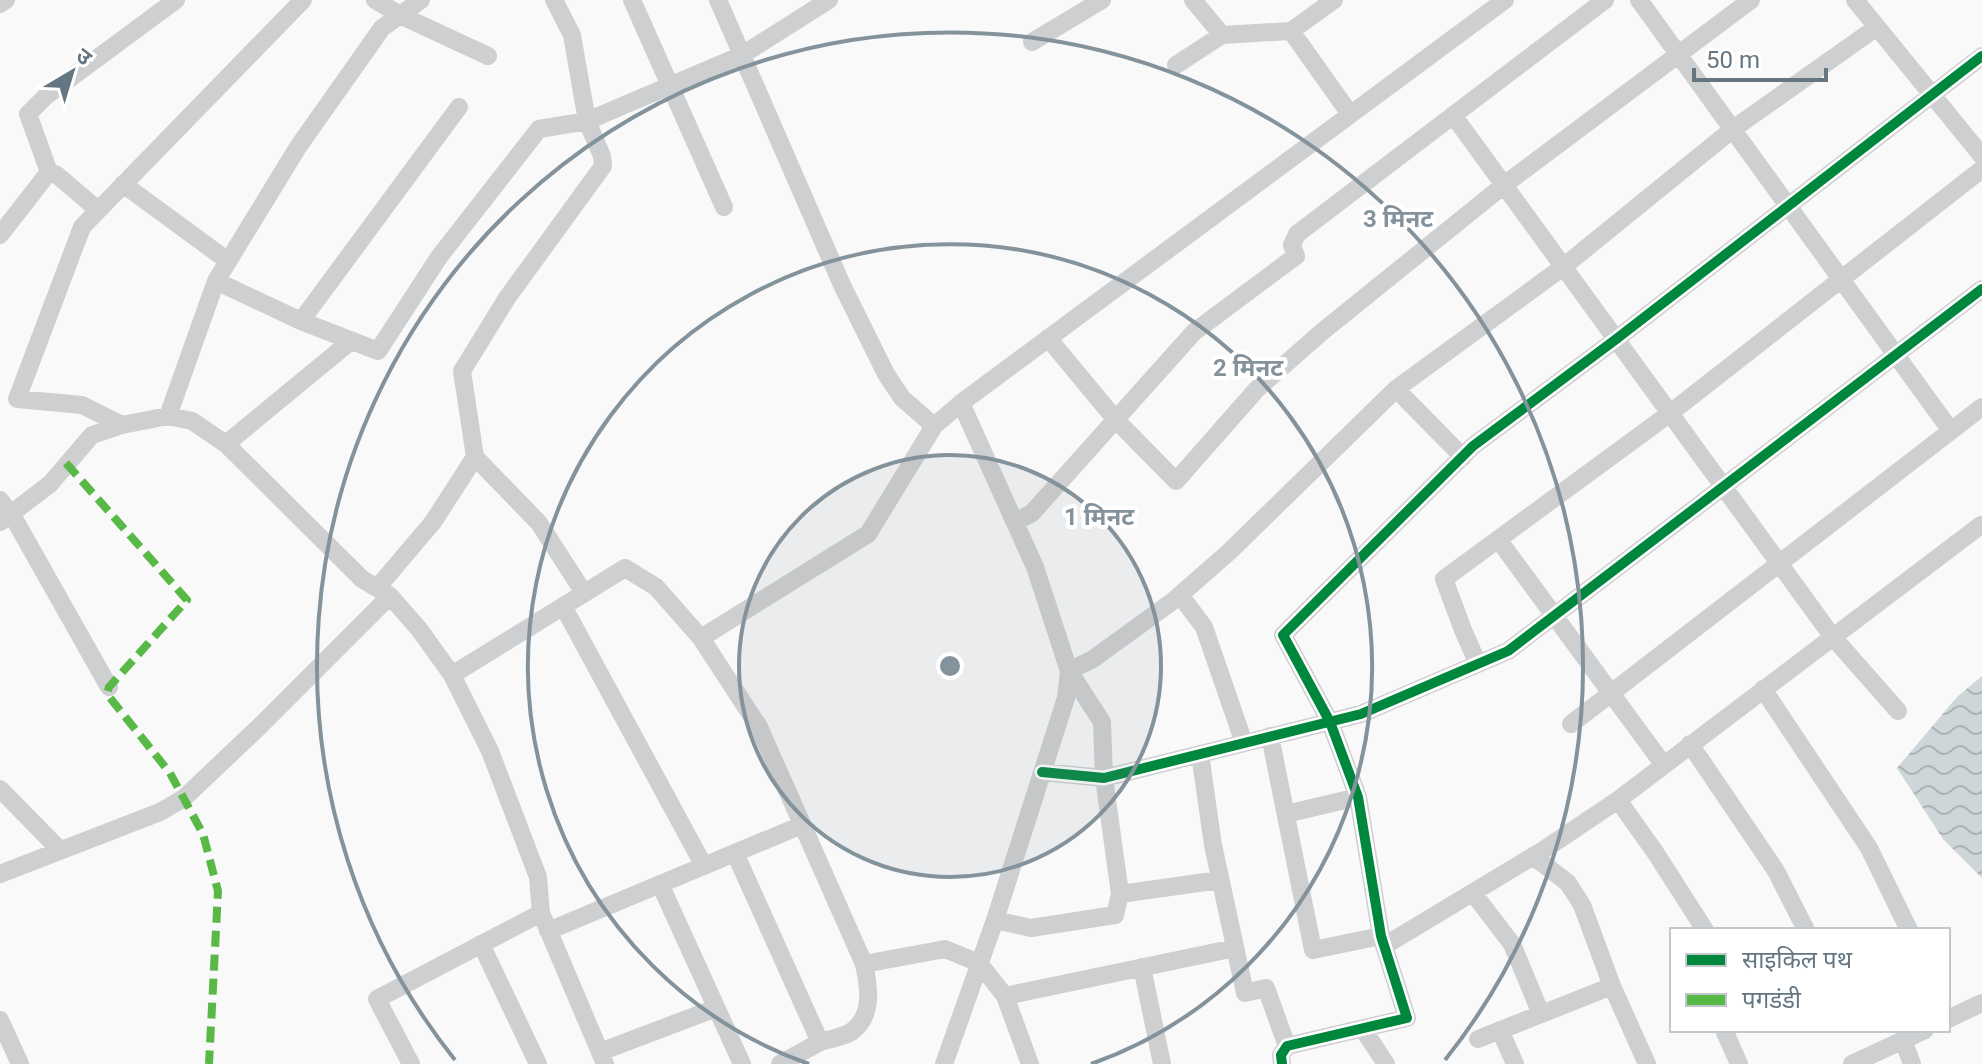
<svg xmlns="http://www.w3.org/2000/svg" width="1982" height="1064" font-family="Roboto,'Noto Sans Devanagari',sans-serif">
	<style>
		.water { fill: url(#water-waves) }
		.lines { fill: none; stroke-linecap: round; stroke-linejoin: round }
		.street { stroke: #cecfd0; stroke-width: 18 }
		.quiet { stroke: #58b947; stroke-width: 8; stroke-dasharray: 16 8; stroke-linecap: butt }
		.cycleway-casing { stroke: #fff; stroke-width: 15 }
		.cycleway { stroke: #00873e; stroke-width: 10 }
		.ring { fill: none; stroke: #84929c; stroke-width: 4 }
		.centre { fill: #84929c; stroke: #fff; stroke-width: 4 }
		.ring-label { font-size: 24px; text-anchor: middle; font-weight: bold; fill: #84929c; stroke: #fff; stroke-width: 8; stroke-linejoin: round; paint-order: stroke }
	</style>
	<defs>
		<pattern id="water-waves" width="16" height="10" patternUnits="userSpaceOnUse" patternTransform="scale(2)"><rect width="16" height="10" fill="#ced6d9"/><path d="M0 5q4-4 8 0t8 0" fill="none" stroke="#abb2b5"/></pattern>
	</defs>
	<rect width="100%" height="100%" fill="#f9f9f9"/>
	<!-- water -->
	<path class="water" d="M1982 676V878L1943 839 1897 768 1957 697Z"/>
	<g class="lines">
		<!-- street -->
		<path class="street" d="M375 0 402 16 488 56
			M632 0 724 207
			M718 0 842 285 886 374 902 398 934 426
			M1193 0 1222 35
			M1639 0 1951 431
			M1855 0 1982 156
			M0 4 6 0
			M1291 31 1350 114
			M1032 42 1102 0
			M1176 65 1222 35 1291 31 1334 0
			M1453 115 1832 636 1898 711
			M123 184 228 261
			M98 210 57 175 49 172 28 114 46 96 176 0
			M0 235 49 172
			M216 281 301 321 378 351 439 257 539 129 587 121 742 55 829 0
			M301 321 459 107
			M1048 338 1116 420 1176 481 1257 389 1323 331 1504 185 1751 0
			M1396 389 1463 457
			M168 416 216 281 298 147 382 28 421 0
			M122 425 82 405 17 399 82 227 303 0
			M226 444 351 341
			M475 457 539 523 584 593
			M0 500 12 515 109 687
			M0 522 50 484 92 435 122 425 168 416 192 421 226 444 362 579 390 596 419 629 452 675 490 751 538 877 541 913 605 1064
			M1015 522 1032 513 1194 332 1296 256 1292 245 1297 234 1605 0
			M1498 539 1663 764
			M377 588 433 522 475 457 462 371 507 298 603 166 602 156 587 121 572 35 554 0
			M1180 595 1204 627 1244 743
			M563 606 704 866
			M701 638 868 534 934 426 961 403 1505 0
			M1478 664 1463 630 1444 579 1669 414 1982 169
			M452 675 625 568 656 587 701 638 759 727 864 964 945 949 979 963 1005 996 1030 1064
			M1763 689 1869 848 1909 930
			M1571 724 1982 407
			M1270 736 1313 950 1381 936
			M1690 744 1776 871 1806 930
			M1200 754 1213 845 1245 993 1266 988 1287 1046
			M1042 772 1104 778 1361 714 1508 651 1982 289
			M0 789 59 849
			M1618 800 1655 852 1705 930
			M1286 814 1358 797
			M735 853 820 1042 780 1064
			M1533 856 1568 883 1582 905 1612 986 1647 1064
			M0 874 160 812 184 798 261 725 390 596
			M660 884 742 1064
			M1473 893 1512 944 1541 1014
			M1120 894 1220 880
			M995 920 1031 928 1115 915 1120 894 1104 778 1102 722 1069 671 1093 659 1173 601 1229 552 1396 389 1563 267 1733 129 1877 27
			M548 931 802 825
			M481 944 538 1064
			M1384 946 1542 851 1618 800 1981 525
			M1142 967 1162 1064
			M1005 996 1235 948
			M1948 1019 1982 1003
			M0 1020 20 1064
			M1363 1029 1386 1064
			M1500 1030 1515 1064
			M1724 1030 1739 1064
			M1478 1039 1612 986
			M1903 1040 1912 1064
			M820 1042C829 1039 843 1037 851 1032 874 1016 869 987 864 964
			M600 1052 716 1008
			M411 1064 377 999 541 913
			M944 1064 995 920 1066 698 1069 671 1035 567 961 403
			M1282 1064 1281 1055 1287 1046 1407 1018 1381 936 1358 797 1330 722 1283 635 1473 446 1615 340 1982 56
			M1852 1064 1925 1030"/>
		<!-- quiet -->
		<path class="quiet" d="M66 463 187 600 109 687 107 694 170 773 203 834 218 891 209 1064"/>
		<defs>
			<path id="cycleway" d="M1042 772 1104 778 1361 714 1508 651 1982 289
				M1282 1064 1281 1055 1287 1046 1407 1018 1381 936 1358 797 1330 722 1283 635 1473 446 1615 340 1982 56"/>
		</defs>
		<!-- cycleway casing -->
		<use href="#cycleway" class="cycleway-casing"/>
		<!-- cycleway -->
		<use href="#cycleway" class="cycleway"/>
	</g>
	<!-- distance rings -->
	<circle cx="950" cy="666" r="211" fill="#84929c" fill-opacity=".12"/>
	<g class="ring">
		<circle cx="950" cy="666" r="211"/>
		<path d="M809 1064A422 422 0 1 1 1091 1064"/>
		<path d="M455 1060A633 633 0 1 1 1445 1060"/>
	</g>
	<circle cx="950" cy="666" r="12" class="centre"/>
	<g class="ring-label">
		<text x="1398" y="227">3 मिनट</text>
		<text x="1248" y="376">2 मिनट</text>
		<text x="1099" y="525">1 मिनट</text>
	</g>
	<!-- legend -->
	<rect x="1670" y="928" width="280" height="104" fill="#ffffff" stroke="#c1c8cd" stroke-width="2"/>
	<rect x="1686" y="954" width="40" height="12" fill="#00873e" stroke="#c1c8cd" stroke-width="2"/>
	<text x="1742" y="968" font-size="24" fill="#657683">साइकिल पथ</text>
	<rect x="1686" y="994" width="40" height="12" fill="#58b947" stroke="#c1c8cd" stroke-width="2"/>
	<text x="1742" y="1008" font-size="24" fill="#657683">पगडंडी</text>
	<!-- north arrow -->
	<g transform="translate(72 72) rotate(38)" stroke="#ffffff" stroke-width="6" paint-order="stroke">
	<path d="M0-6L14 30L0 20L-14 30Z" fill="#657683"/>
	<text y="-12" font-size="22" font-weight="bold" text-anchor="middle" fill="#657683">उ</text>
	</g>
	<!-- scale -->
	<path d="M1694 68v12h132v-12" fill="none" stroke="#657683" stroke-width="4"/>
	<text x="1706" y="68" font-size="24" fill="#657683" stroke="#ffffff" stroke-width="6" paint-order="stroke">50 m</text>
</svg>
